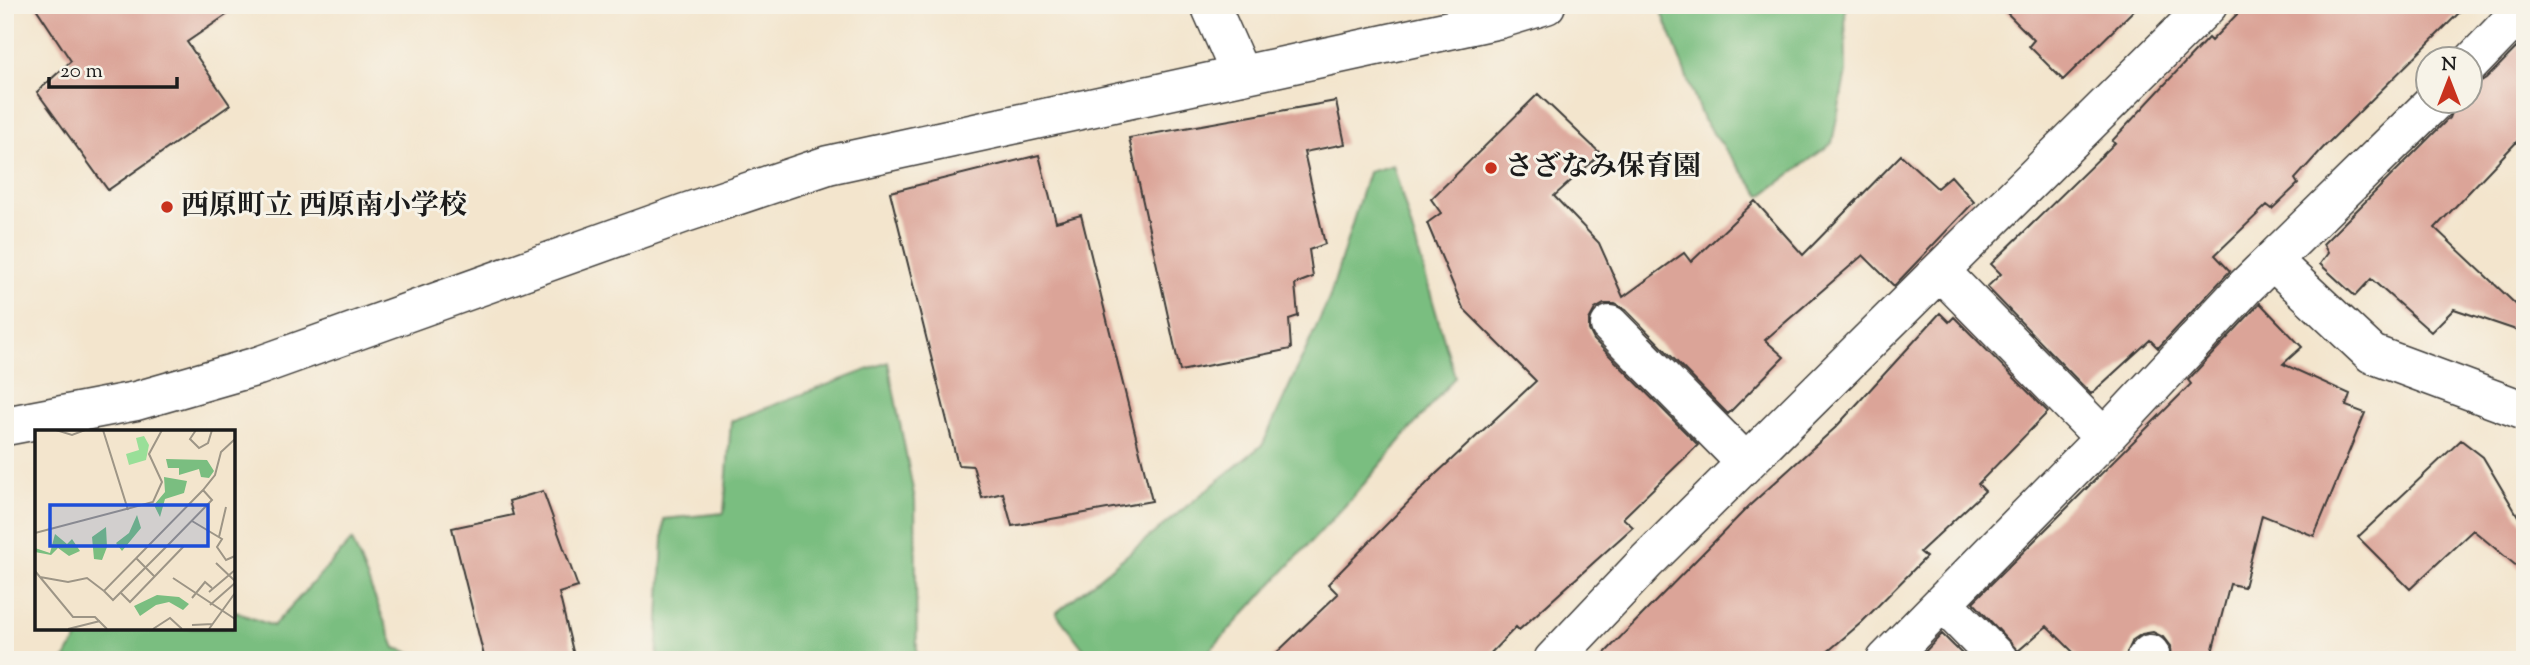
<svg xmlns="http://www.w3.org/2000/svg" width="2530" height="665" font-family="'Sorts Mill Goudy','Noto Serif JP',serif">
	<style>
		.forest { fill: #7abe80; stroke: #4b6d4e; stroke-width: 2 }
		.building { fill: #dba498 }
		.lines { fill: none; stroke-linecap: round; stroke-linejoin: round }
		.minor-casing { stroke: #3c3a37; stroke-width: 41 }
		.tertiary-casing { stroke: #3c3a37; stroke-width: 41 }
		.minor { stroke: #fff; stroke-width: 38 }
		.tertiary { stroke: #fff; stroke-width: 38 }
		.poi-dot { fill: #c8321e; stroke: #f7f3e8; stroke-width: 2.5 }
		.labels { text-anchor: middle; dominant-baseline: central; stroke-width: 6; stroke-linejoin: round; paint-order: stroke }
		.poi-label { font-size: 28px; font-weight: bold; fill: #1c1c1c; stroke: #f7f3e8; text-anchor: start }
		.inset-road { fill: none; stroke: #9d9586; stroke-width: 2 }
		.view { fill: #1d4ed8; fill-opacity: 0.15; stroke: #1d4ed8; stroke-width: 3.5 }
		.inset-edge { fill: none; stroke: #1c1c1c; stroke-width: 3.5 }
	</style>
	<rect width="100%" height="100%" fill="#f7f3e8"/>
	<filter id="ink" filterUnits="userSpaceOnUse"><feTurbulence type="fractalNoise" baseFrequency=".0143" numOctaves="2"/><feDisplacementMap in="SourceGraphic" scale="14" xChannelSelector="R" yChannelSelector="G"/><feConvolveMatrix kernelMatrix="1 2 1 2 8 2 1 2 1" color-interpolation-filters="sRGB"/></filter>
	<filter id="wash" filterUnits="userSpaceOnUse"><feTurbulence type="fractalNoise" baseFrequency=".00686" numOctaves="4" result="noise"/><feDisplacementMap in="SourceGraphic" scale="28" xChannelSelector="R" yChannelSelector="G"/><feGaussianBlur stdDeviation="1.57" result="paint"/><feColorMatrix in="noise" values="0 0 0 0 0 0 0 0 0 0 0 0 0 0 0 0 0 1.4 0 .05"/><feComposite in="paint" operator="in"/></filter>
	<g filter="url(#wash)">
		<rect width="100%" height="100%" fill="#f3e5cd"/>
		<!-- forest -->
		<path class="forest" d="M1666 5H1845L1846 72 1832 143 1761 196 1703 120 1661 9Z
			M1393 165 1455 377 1352 498 1201 660H1092L1056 613 1263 444 1329 299 1368 172Z
			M888 362 915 500 917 660H657L664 519 724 513 731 421Z
			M352 540 395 648 434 660H64L78 638 75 628H233V611L273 626Z"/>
		<g id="blocks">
			<!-- building -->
			<path class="building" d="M34 5H241L187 42 230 105 108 190 37 92 71 61Z
				M1999 5H2139L2063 80 2029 46 2034 40Z
				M2246 5H2467L2323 148 2295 179 2298 184 2272 209 2267 205 2215 255 2230 271 2158 348 2150 340 2091 394 1987 287 2001 274 1991 264 2115 143 2112 141 2208 38 2211 41Z
				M2525 39V133L2435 228 2525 313V333L2454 309 2431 332 2371 279 2355 296 2320 264 2328 253 2323 244 2449 118 2455 102H2470V89L2486 79Z
				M1538 94 1601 154 1554 196 1599 243 1623 297 1684 253 1691 262 1755 201 1803 255 1901 155 1937 188 1951 176 1974 202 1894 286 1863 255 1765 340 1784 357 1728 414 1626 310 1615 304H1604L1595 309 1589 320V330L1594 340 1698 445 1623 518 1633 527 1519 630 1516 627 1484 660H1269L1338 594 1328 584 1436 474 1536 381 1463 308 1427 223 1441 213 1431 199Z
				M1336 101 1345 144 1304 152 1325 244 1309 250 1313 277 1295 284 1298 316 1289 319 1291 349 1180 371 1129 138Z
				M1039 155 1056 222 1081 215 1152 501 1012 526 1003 493 982 498 973 466 958 465 890 192Z
				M2260 303 2302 347 2283 364 2350 394 2346 406 2365 413 2314 536 2262 515 2244 587 2230 584 2210 660H2171L2170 646 2163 637 2153 632 2142 634 2133 640 2124 660H2081L2047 626 2018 651 1973 602 2191 384 2188 380Z
				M1940 313 1949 322 1954 317 2048 412 1978 484 1985 491 1920 552 1926 557 1862 622 1818 660H1598L1749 506 1836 427Z
				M2461 440 2483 457 2525 528V573L2473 530 2410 589 2358 537Z
				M543 491 578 587 559 593 575 660H485L452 528 513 515 509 501Z
				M1942 634 1968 660H1917Z"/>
		</g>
	</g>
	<g filter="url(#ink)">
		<use href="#blocks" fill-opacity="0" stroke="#3c3a37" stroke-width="2"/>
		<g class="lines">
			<defs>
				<path id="minor" d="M1210 5 1241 75
					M2470 64 2525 7
					M2273 261 2372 354 2525 411
					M1940 271 2104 438
					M1610 325 1746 463
					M1943 603 1999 660
					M1553 660 1647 561 2208 5
					M1886 660 2104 438 2245 287 2434 102
					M2145 660 2150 654"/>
				<path id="tertiary" d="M5 426 136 401 258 366 685 213 828 165 1500 19 1546 5"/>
			</defs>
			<!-- minor casing -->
			<use href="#minor" class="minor-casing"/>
			<!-- tertiary casing -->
			<use href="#tertiary" class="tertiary-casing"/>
			<!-- minor -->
			<use href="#minor" class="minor"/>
			<!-- tertiary -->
			<use href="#tertiary" class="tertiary"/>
		</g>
	</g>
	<!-- markers -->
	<g class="poi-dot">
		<circle cx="1491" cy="168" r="7"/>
		<circle cx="167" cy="207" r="7"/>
	</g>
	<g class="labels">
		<!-- poi labels -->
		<g class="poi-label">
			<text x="1505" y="168">さざなみ保育園</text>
			<text x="181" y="207">西原町立 西原南小学校</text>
		</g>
	</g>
	<!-- overview -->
	<g transform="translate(35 430)">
		<rect width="200" height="200" fill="#f3e5cd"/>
		<path d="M109 6 114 15 111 30 94 35 91 24 104 20 101 8Z" fill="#99df98"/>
		<path d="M131 29 172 30 179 41 174 48 166 47 164 39 144 45V38H133ZM129 47 152 51 149 63 130 69 125 87 119 75 130 62ZM102 85 106 98 87 121 81 113 94 103ZM71 97 72 117 67 130 59 129 57 107ZM20 104 32 114 37 109 45 121 34 126 23 118 16 125 0 122V118L15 123ZM122 165 144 167 154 174 148 180 134 172 121 175 105 186 99 176Z" fill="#7abe80"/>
		<path class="inset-road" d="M21 0 37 5 50 0M68 0 93 80M161 0 155 9 164 18 173 13 177 0M157 91 187 109 182 117 191 130 200 126M0 103 118 72 127 52 114 24 127 0M184 107 191 77M101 128 120 147M181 133 200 151M0 141 38 187H60L72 199M5 147 33 152 52 148 69 161 168 60 180 45 186 22 200 9M138 148 200 189M69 161 78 170 136 112 177 70 168 60M174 162 200 140M86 163 95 172 149 116M157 168 170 152 177 158M175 175 200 153M157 195 178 194M33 199 65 191M118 199 135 188 147 199M174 199 200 163"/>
		<path class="view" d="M15 75H173V116H15Z"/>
		<rect width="200" height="200" class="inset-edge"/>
	</g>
	<!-- margin -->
	<rect width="2530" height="665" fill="none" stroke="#f7f3e8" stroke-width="28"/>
	<!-- north arrow -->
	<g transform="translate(2449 80)"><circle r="33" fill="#f7f3e8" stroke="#9f9d96" stroke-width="2"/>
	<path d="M0-5L12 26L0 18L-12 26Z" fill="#c8321e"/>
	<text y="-10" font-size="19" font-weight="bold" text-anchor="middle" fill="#1c1c1c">N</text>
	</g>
	<!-- scale -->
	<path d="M49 77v10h128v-10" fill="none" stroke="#1c1c1c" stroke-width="3.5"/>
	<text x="60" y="77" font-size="21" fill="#1c1c1c" stroke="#f7f3e8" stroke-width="5" paint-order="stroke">20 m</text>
</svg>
